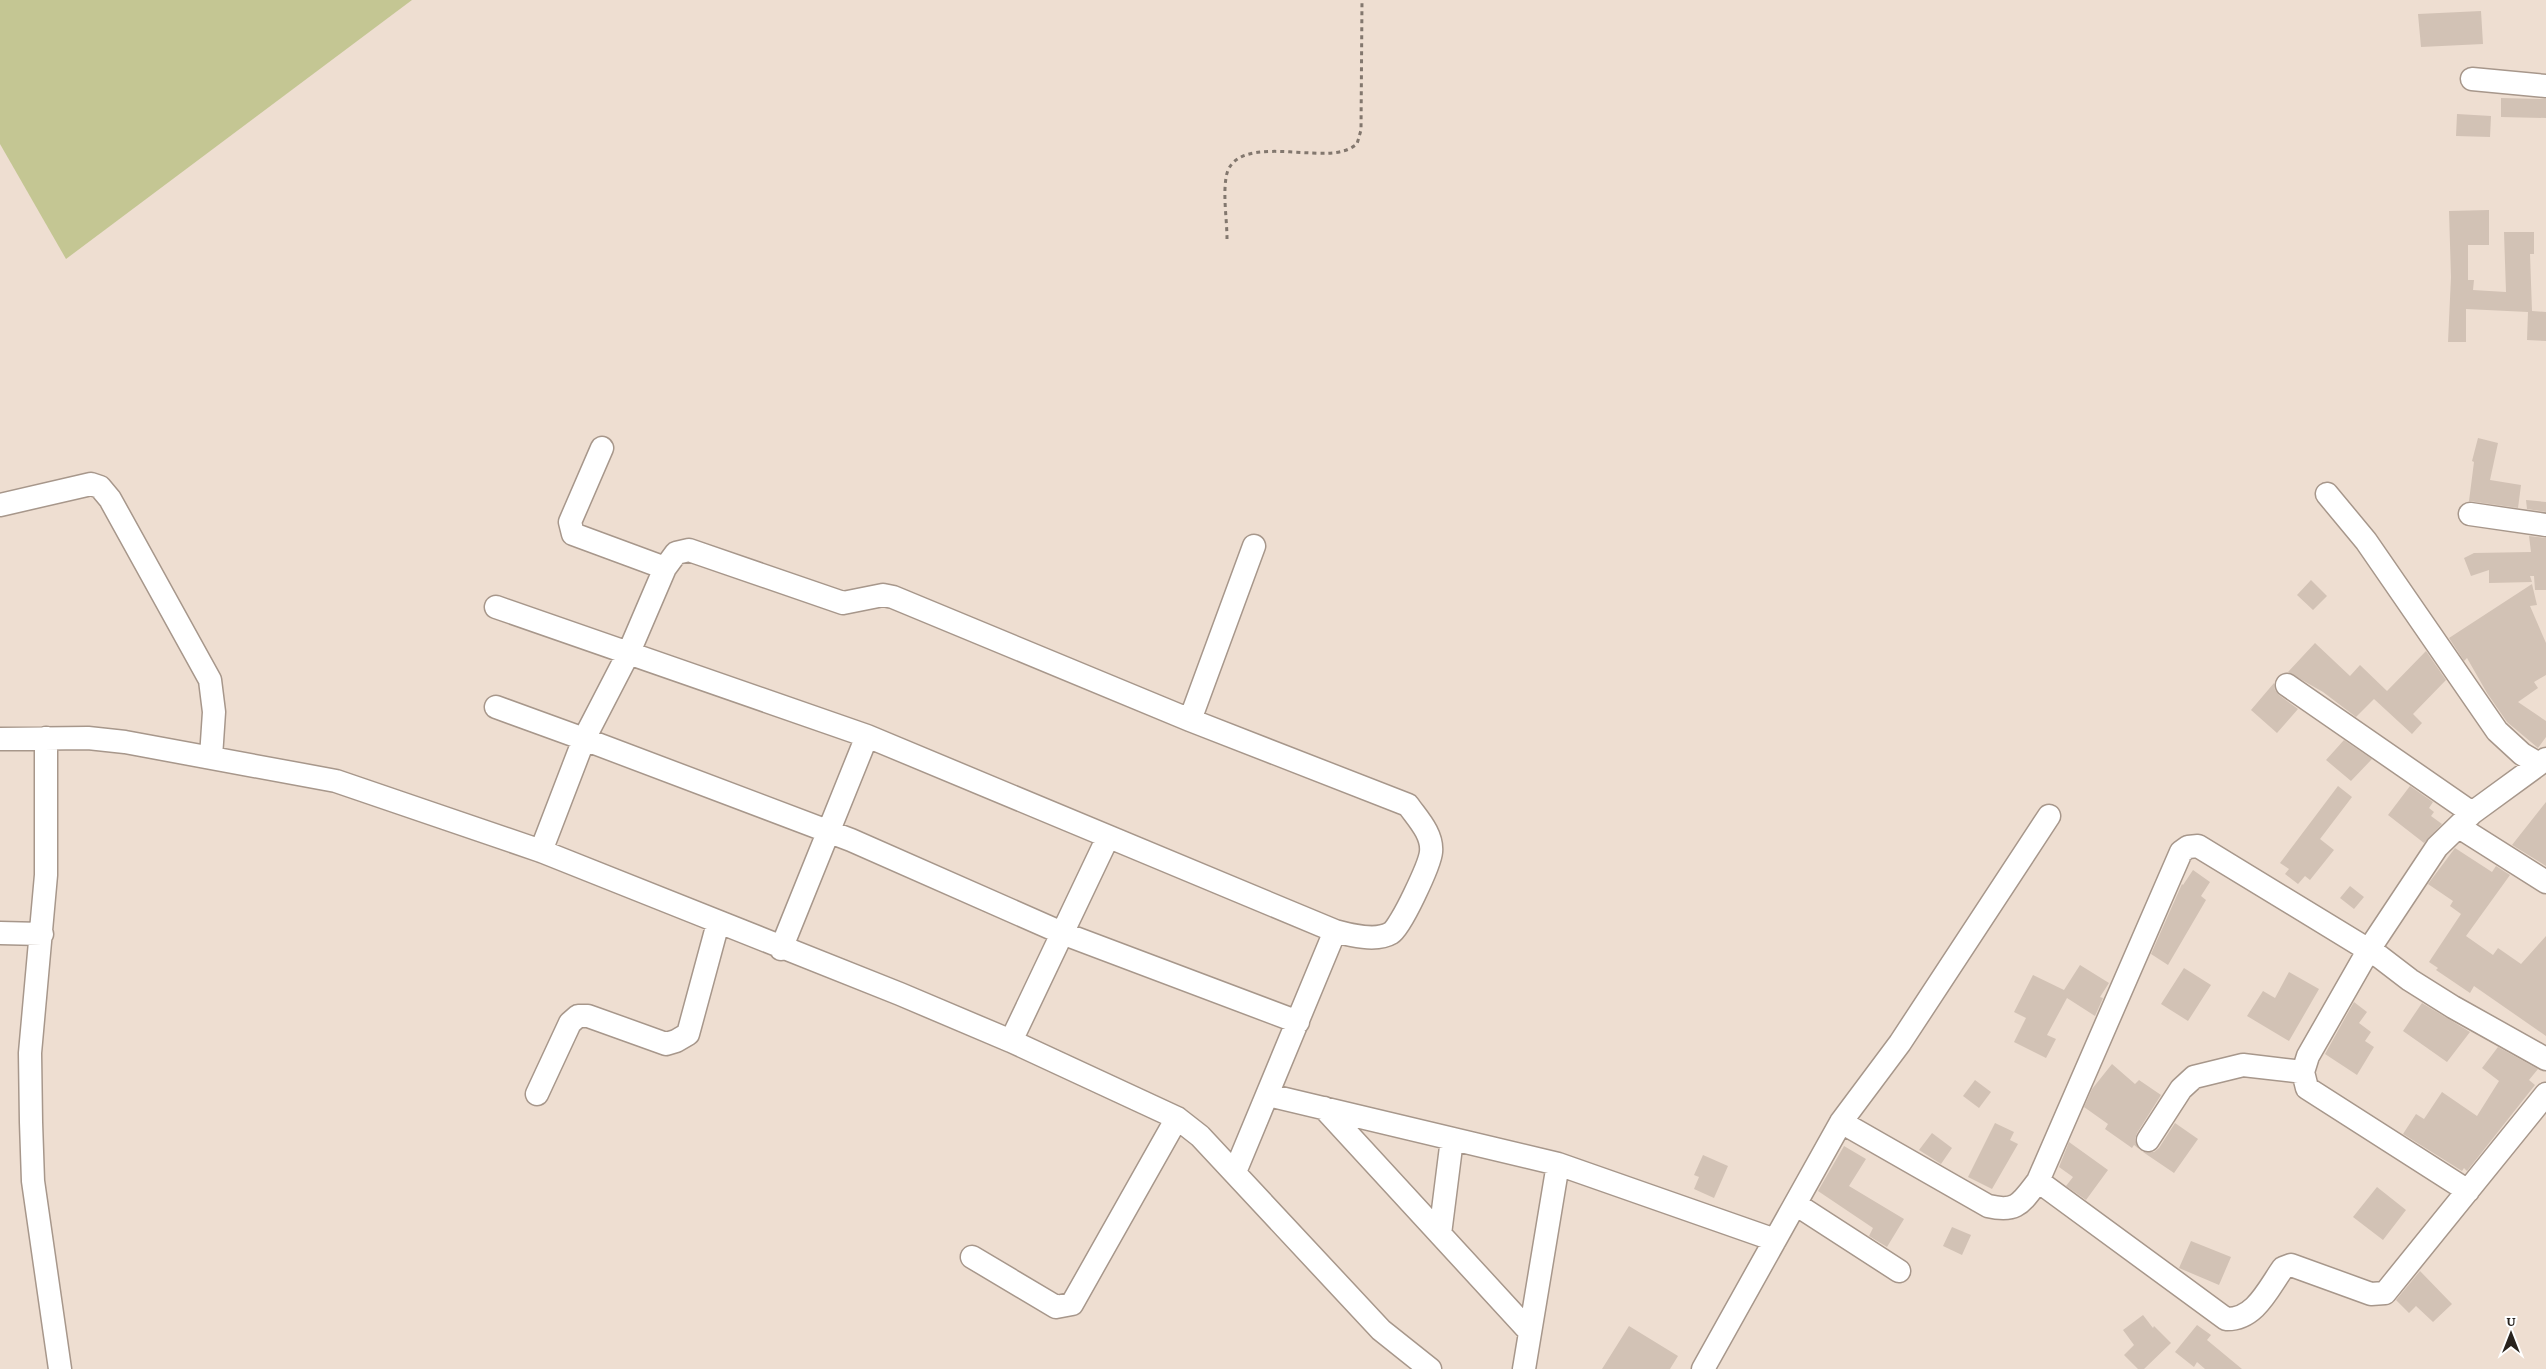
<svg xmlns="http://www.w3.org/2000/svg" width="2546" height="1369" font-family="'Crimson Pro',serif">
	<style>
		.green { fill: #c4c693 }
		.building { fill: #d2c2b5 }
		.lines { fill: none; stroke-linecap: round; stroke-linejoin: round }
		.minor-casing { stroke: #a7978b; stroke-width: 25 }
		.path { stroke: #82776e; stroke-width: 3; stroke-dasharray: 4 4; stroke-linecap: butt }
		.minor { stroke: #fff; stroke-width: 22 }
	</style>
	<rect width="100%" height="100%" fill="#eeded1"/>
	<!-- green -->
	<path class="green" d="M0 0H412L66 259 0 144Z"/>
	<!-- building -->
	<path class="building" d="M2481 11 2483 44 2421 47 2418 14Z
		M2501 98 2546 99V118L2501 117Z
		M2457 114 2491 116 2490 137 2456 136Z
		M2489 210V245H2468V280H2474L2473 290 2506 292 2504 232H2534V254H2530L2532 311 2546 312V341L2527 340 2528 312 2466 309V342H2448L2451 277 2449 211Z
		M2478 438 2498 443 2490 480 2521 485 2518 508 2469 501 2474 462 2472 461Z
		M2526 500 2546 502V512L2527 509Z
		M2529 536 2546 538V590H2535L2534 576H2530L2532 582 2489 583V570L2471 576 2464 558 2474 553 2531 552Z
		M2311 580 2327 596 2313 610 2297 595Z
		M2532 584 2537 605 2530 606 2546 643V675L2534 682 2538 688 2518 702 2546 721V737L2538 748 2507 722 2487 693 2467 658 2464 661 2449 638Z
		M2315 643 2350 676 2360 665 2387 691 2426 651 2446 680 2413 714 2422 723 2412 734 2374 699 2356 717 2323 692 2288 672Z
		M2274 683 2275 690 2279 695 2298 709 2277 733 2251 710Z
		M2344 740 2372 759 2351 781 2326 760Z
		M2338 786 2352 797 2320 839 2334 850 2310 880 2305 876 2298 884 2285 874 2289 869 2280 863Z
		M2410 786 2433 802 2429 808 2434 812 2431 816 2442 824 2424 843 2388 815Z
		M2546 802V866L2512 845Z
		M2455 848 2492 872 2496 866 2510 875 2466 936 2493 955 2498 948 2521 964 2546 936V1036L2474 986 2470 993 2436 970 2438 968 2429 962 2461 914 2450 906 2453 901 2428 884Z
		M2193 870 2210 882 2201 896 2206 900 2168 965 2151 954 2182 884 2183 885Z
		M2350 886 2364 897 2354 909 2340 898Z
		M2080 965 2109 983 2100 997 2103 998 2095 1016 2067 998 2047 1035 2056 1039 2046 1058 2014 1042 2026 1018 2014 1012 2033 975 2064 990Z
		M2184 968 2211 985 2188 1021 2161 1004Z
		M2289 972 2319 989 2289 1041 2247 1016 2263 991 2275 998Z
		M2354 1002 2367 1012 2359 1023 2371 1032 2365 1041 2374 1047 2357 1075 2325 1054Z
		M2422 1003 2470 1032 2447 1062 2403 1031Z
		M2498 1047 2538 1069 2529 1080 2535 1085 2467 1171 2464 1168 2462 1171 2403 1134 2416 1114 2424 1119 2442 1092 2477 1116 2499 1081 2482 1068Z
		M2112 1064 2135 1084 2139 1080 2161 1095 2137 1133 2135 1140 2139 1149 2134 1145 2132 1148 2105 1129 2108 1124 2084 1107 2092 1089Z
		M1975 1080 1991 1092 1979 1108 1963 1096Z
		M1995 1123 2014 1132 2010 1140 2018 1144 1992 1189 1968 1177Z
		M2175 1123 2198 1139 2174 1173 2143 1152H2154L2159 1148Z
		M1932 1133 1952 1148 1941 1164 1919 1150Z
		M2069 1142 2108 1170 2086 1200 2066 1186 2073 1177 2059 1167Z
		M1844 1146 1866 1159 1849 1186 1904 1219 1887 1247 1869 1236 1873 1228 1818 1191Z
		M1703 1155 1728 1166 1714 1198 1694 1189 1699 1177 1694 1175Z
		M2377 1187 2406 1210 2383 1240 2353 1217Z
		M1952 1227 1971 1235 1962 1255 1943 1246Z
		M2191 1241 2231 1257 2219 1285 2179 1268Z
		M2420 1271 2452 1304 2433 1322 2416 1306 2409 1313 2396 1300Z
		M2143 1315 2153 1328 2154 1326 2171 1343 2144 1369H2138L2124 1355 2134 1345 2123 1330Z
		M2197 1325 2211 1335 2207 1340 2242 1369H2205L2197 1362 2194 1367 2175 1352Z
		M1629 1326 1678 1356 1670 1369H1602Z"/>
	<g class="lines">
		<defs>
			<path id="minor" d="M2472 79 2546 86
				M602 448 570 522 573 534 665 568
				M2327 494 2366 541 2497 731 2522 754 2539 764
				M0 505 91 484 100 487 110 499 210 680 214 712 211 757
				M2470 514 2546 525
				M496 607 867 736 1335 931
				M2287 685 2472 813
				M496 707 584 739 629 652 665 568 676 553 689 550 843 603 883 595 893 597 1190 720 1408 805C1417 818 1433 834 1431 852 1430 864 1401 927 1391 933 1376 942 1350 935 1335 931L1235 1172
				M1190 720 1254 546
				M46 738V875L30 1053 31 1122 33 1181 60 1369
				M0 739 88 738 125 742 336 781 541 851 900 994 1011 1041 1177 1118 1200 1136 1381 1330 1430 1369
				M2459 827 2546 882
				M541 851 584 739 851 840 1062 933 1298 1022
				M0 933 42 934
				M781 949 867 736
				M1011 1041 1108 837
				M537 1094 570 1023 578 1016H588L666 1044 676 1041 688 1034 718 923
				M1268 1095 1558 1164 1775 1240
				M1324 1108 1530 1332
				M1841 1122 1988 1206C2017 1213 2021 1203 2038 1181L2181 852 2188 847 2198 846 2380 957 2410 980 2453 1007 2546 1059
				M2148 1140 2181 1089 2194 1077 2243 1065 2303 1072
				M2038 1181 2226 1319C2255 1320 2268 1289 2283 1268L2291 1265 2371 1294 2385 1293 2546 1094
				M2468 1191 2307 1088 2303 1072 2308 1056 2368 951 2437 847 2472 813 2546 759
				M1797 1205 1899 1271
				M1440 1234 1452 1139
				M972 1257 1056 1307 1072 1304 1177 1118
				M1524 1369 1558 1164
				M1703 1369 1841 1122 1900 1043 2049 816"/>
		</defs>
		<!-- minor casing -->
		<use href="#minor" class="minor-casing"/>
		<!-- path -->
		<path class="path" d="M1227 239C1227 220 1223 197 1226 178 1232 133 1314 161 1343 151 1348 150 1353 147 1357 144L1361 130 1362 0"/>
		<!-- minor -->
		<use href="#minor" class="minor"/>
	</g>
	<!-- north arrow -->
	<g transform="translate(2511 1334)" stroke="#ffffff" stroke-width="4" paint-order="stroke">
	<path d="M0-4L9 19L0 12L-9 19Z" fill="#28221d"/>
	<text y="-8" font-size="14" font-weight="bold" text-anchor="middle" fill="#28221d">U</text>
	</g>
</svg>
